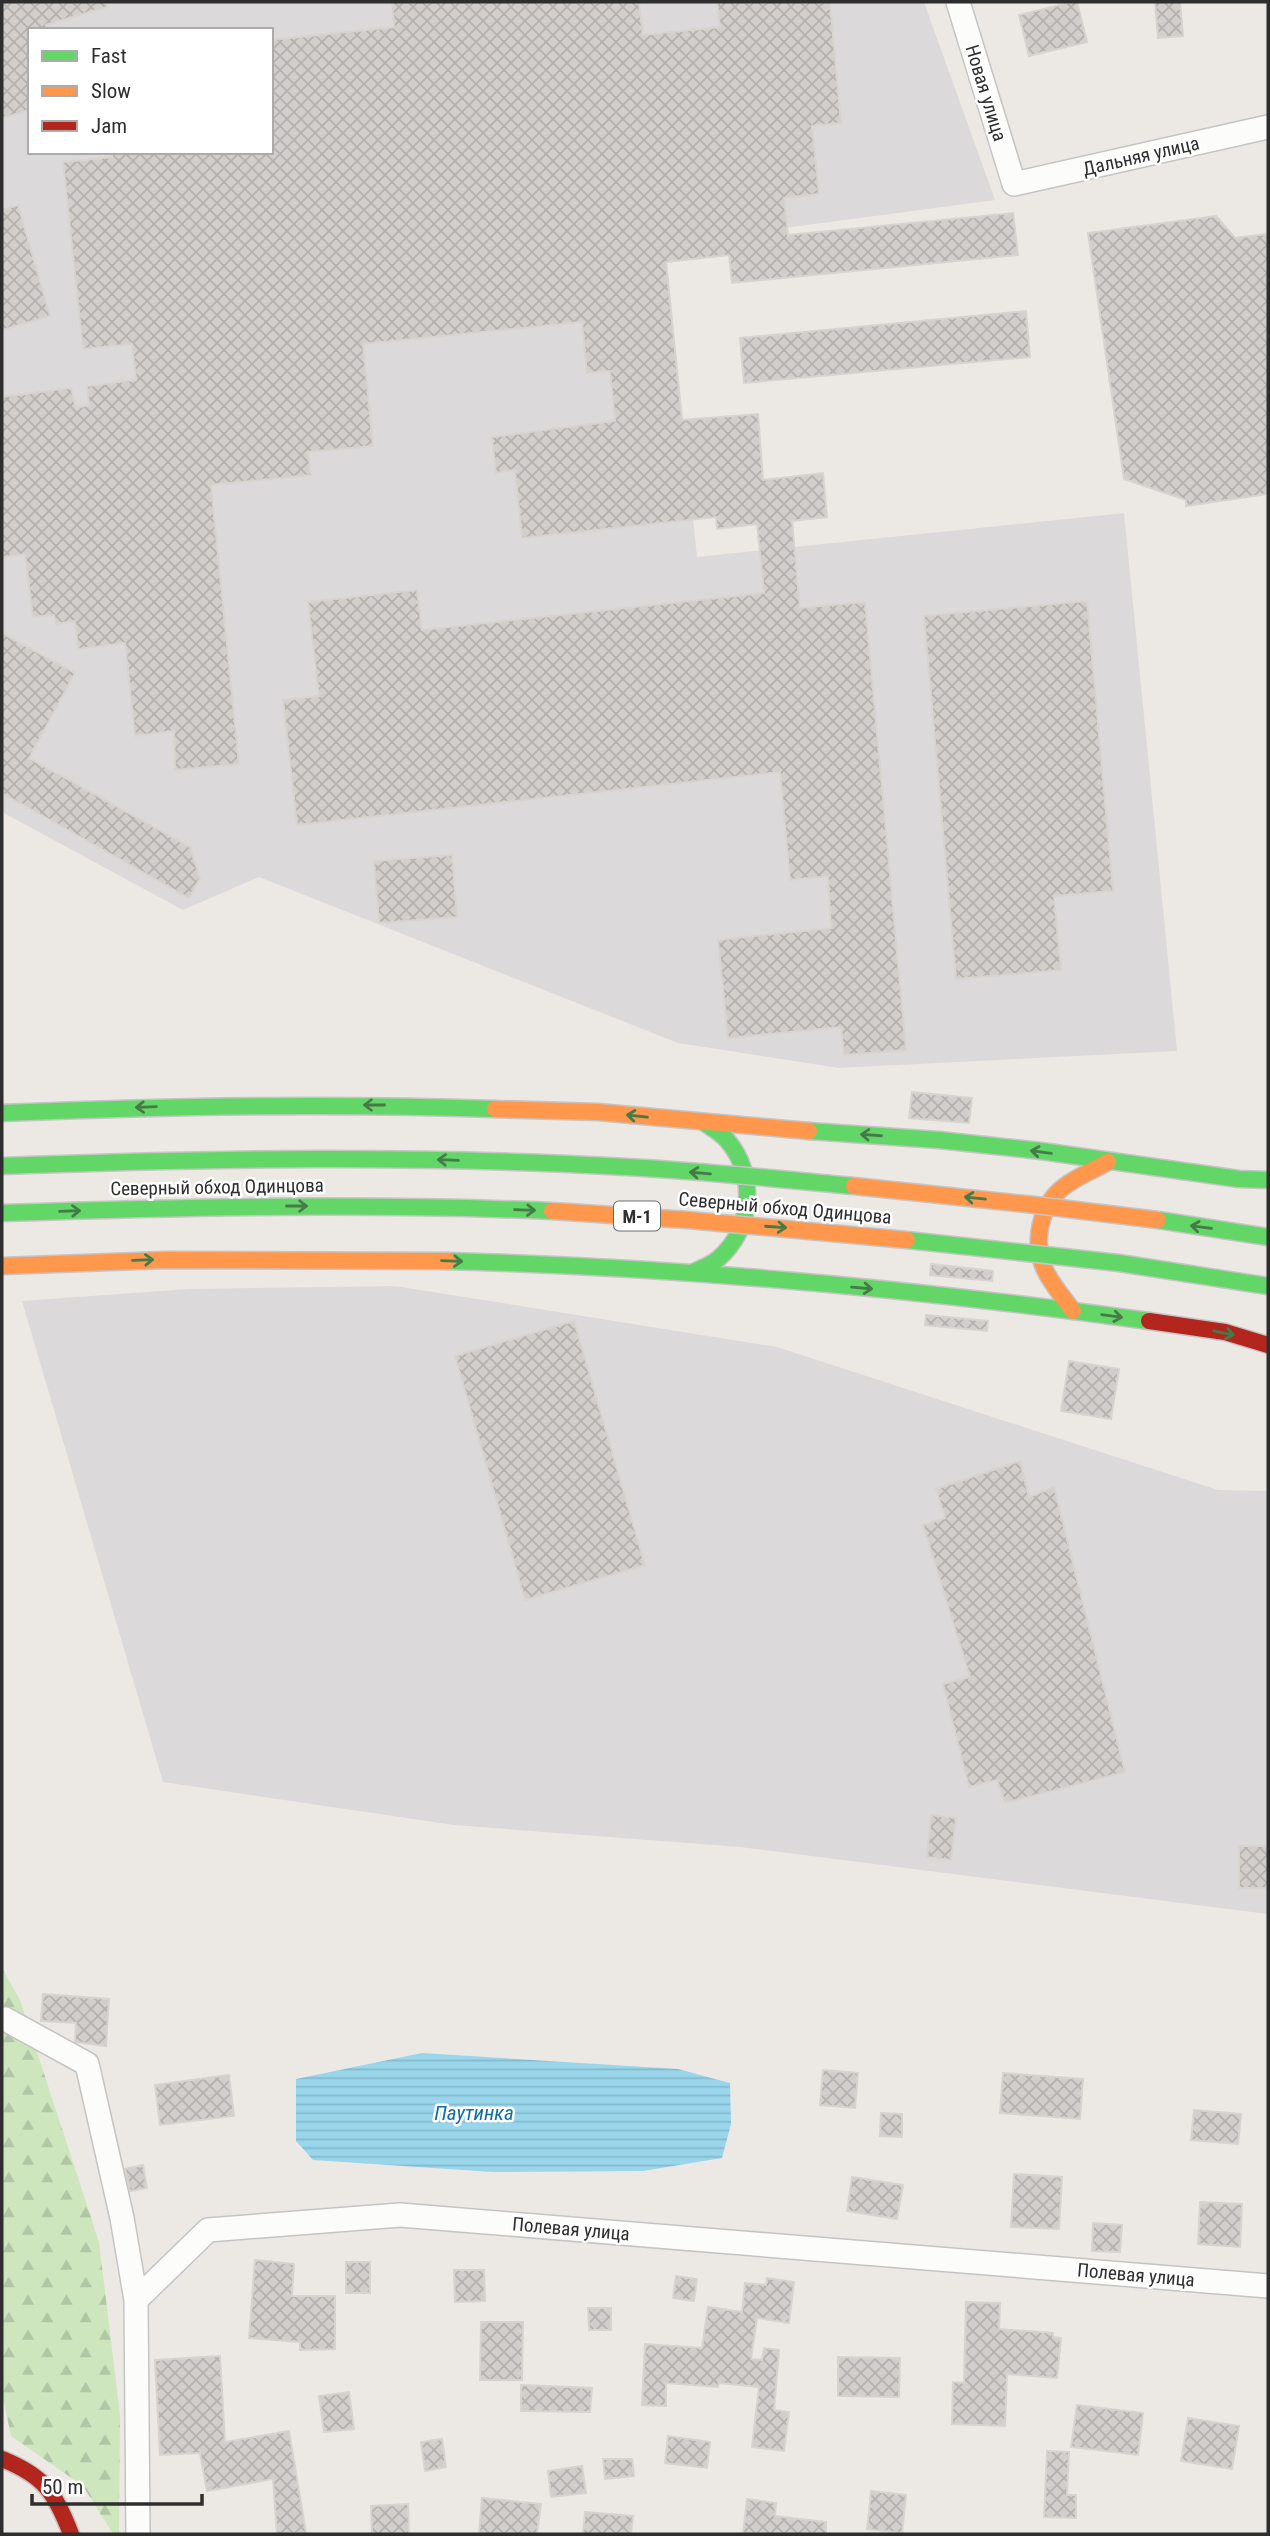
<svg xmlns="http://www.w3.org/2000/svg" width="1270" height="2536" font-family="'Roboto Condensed',sans-serif">
	<style>
		.industrial { fill: #dcd9db; fill-rule: evenodd }
		.forest { fill: url(#forest-firs) }
		.water { fill: url(#water-rules) }
		.building { fill: url(#building-cross-hatch); stroke: #d7d4d0; stroke-width: 2 }
		.lines { fill: none; stroke-linecap: round; stroke-linejoin: round }
		.street-casing { stroke: #c5c4c5; stroke-width: 26 }
		.fast-casing { stroke: #c5c4c5; stroke-width: 19 }
		.slow-casing { stroke: #c5c4c5; stroke-width: 19 }
		.jam-casing { stroke: #c5c4c5; stroke-width: 19 }
		.street { stroke: #fcfcfb; stroke-width: 23 }
		.fast { stroke: #63d668; stroke-width: 16 }
		.slow { stroke: #ff974d; stroke-width: 16 }
		.jam { stroke: #b3261e; stroke-width: 16 }
		.fast-bridge-casing { stroke: #c6c5c4; stroke-width: 19; stroke-linecap: butt }
		.slow-bridge-casing { stroke: #c6c5c4; stroke-width: 19; stroke-linecap: butt }
		.fast-bridge { stroke: #63d668; stroke-width: 16 }
		.slow-bridge { stroke: #ff974d; stroke-width: 16 }
		.oneway { stroke: #467a48 }
		.labels { text-anchor: middle; dominant-baseline: central; stroke-width: 5; stroke-linejoin: round; paint-order: stroke }
		.shield { fill: #fff; stroke: #6d6d6d; stroke-width: 2 }
		.shield-label { font-size: 18px; font-weight: bold; fill: #2e2e2e }
		.street-label { font-size: 19px; fill: #2e2e2e; stroke: #fff }
		.water-label { font-size: 21px; font-style: italic; fill: #0d6fa3; stroke: #fff }
	</style>
	<defs>
		<pattern id="forest-firs" width="22" height="20" patternUnits="userSpaceOnUse" patternTransform="scale(1.75)"><rect width="22" height="20" fill="#cee6be"/><path d="M5 1l3.5 6h-7zM16 11l3.5 6h-7z" fill="#b1c6a4"/></pattern>
		<pattern id="water-rules" width="6" height="5" patternUnits="userSpaceOnUse" patternTransform="scale(1.75)"><rect width="6" height="5" fill="#99d6ec"/><path d="M0 2.5h6" fill="none" stroke="#84b8cb"/></pattern>
		<pattern id="building-cross-hatch" width="8" height="8" patternUnits="userSpaceOnUse" patternTransform="scale(1.75)"><rect width="8" height="8" fill="#d1cecb"/><path d="M0 0l8 8M0 8l8-8" fill="none" stroke="#b4b1af"/></pattern>
	</defs>
	<rect width="100%" height="100%" fill="#ece8e4"/>
	<!-- industrial -->
	<path class="industrial" d="M2 2H924L995 200 665 244 697 557 1124 513 1177 1051 839 1068 678 1043 259 877 183 910 2 812ZM30 30H271V152H30Z
		M395 1286 777 1347 1218 1490 1268 1491V1914L740 1847 454 1825 163 1782 22 1301 189 1289Z"/>
	<!-- forest -->
	<path class="forest" d="M2 1968 20 2000 99 2242 120 2415 119 2534H113L83 2486 11 2436 2 2393Z"/>
	<!-- water -->
	<path class="water" d="M422 2053 678 2069 730 2083 731 2124 722 2158 643 2171 493 2172 313 2160 296 2141V2079Z"/>
	<!-- building -->
	<path class="building" d="M2 2H106L107 7 46 25 48 30H30V110L2 118Z
		M392 2H639L643 35 720 27 717 2H830L841 123 812 126 819 194 784 198 788 235 1013 213 1018 255 732 283 729 255 666 262 682 420 758 414 763 480 823 473 827 517 792 521 800 608 865 602 906 1050 844 1055 841 1027 728 1038 718 940 831 928 828 876 790 880 780 772 297 825 283 700 319 696 308 602 417 590 422 630 764 593 757 524 717 529 716 517 522 538 515 470 496 473 492 437 615 421 610 371 587 373 582 322 363 344 373 446 308 452 311 475 211 485 239 764 175 770 174 731 135 736 125 643 78 649 75 621 56 624 54 615 33 617 25 554 2 557V397L71 388 76 408 89 405 87 386 136 380 132 344 83 349 63 162 112 157 111 152H271V40L394 27Z
		M1072 2H1077L1087 42 1029 56 1019 15Z
		M1155 2H1180L1183 36 1158 38Z
		M18 205 50 316 2 330V210Z
		M1216 216 1235 238 1268 234V494L1186 506V500L1124 479 1088 233Z
		M1026 311 1030 357 744 383 740 338Z
		M1087 601 1113 891 1054 896 1061 970 956 979 924 616Z
		M2 633 75 673 29 758 190 847 200 878 189 898 2 793Z
		M452 855 457 917 379 923 374 861Z
		M912 1092 972 1098 969 1123 909 1118Z
		M931 1264 993 1271 992 1281 930 1275Z
		M926 1315 988 1321 987 1331 925 1325Z
		M574 1321 645 1565 525 1600 455 1356Z
		M1069 1361 1119 1369 1111 1419 1061 1411Z
		M1020 1461 1029 1497 1054 1487 1125 1772 1005 1803 997 1780 969 1787 943 1684 970 1677 923 1525 945 1518 936 1489Z
		M931 1815 956 1818 951 1860 927 1857Z
		M1239 1846H1268V1888H1239Z
		M43 1994 109 1999 106 2046 75 2042 76 2023 41 2021Z
		M823 2070 858 2073 855 2108 820 2105Z
		M1003 2073 1083 2079 1080 2119 1000 2113Z
		M229 2075 234 2116 160 2125 155 2085Z
		M1194 2110 1241 2114 1238 2144 1191 2140Z
		M881 2113 902 2114V2137L880 2136Z
		M143 2165 147 2188 130 2191 125 2169Z
		M1014 2174 1062 2177 1059 2229 1011 2227Z
		M852 2177 903 2185 897 2219 847 2211Z
		M1200 2202 1242 2204 1240 2247 1198 2244Z
		M1093 2223 1122 2225 1120 2252 1092 2251Z
		M255 2260 294 2264 292 2296H335V2349L300 2350V2342L249 2338Z
		M346 2262H370V2293H346Z
		M454 2270H484L485 2301 455 2302Z
		M676 2276 697 2279 694 2301 673 2298Z
		M767 2278 794 2282 789 2323 757 2318 751 2359 762 2360 764 2348 779 2350 774 2410 789 2412 784 2451 752 2447 759 2387 719 2383 718 2387 666 2383V2406L642 2405 645 2344 702 2348 708 2307 742 2312 745 2283 766 2285Z
		M966 2302 1000 2303 999 2329 1053 2333V2337L1061 2338 1057 2378 1007 2374 1005 2426 952 2424 953 2382 964 2383Z
		M588 2308H611V2330H589Z
		M481 2322H523L522 2380H480Z
		M220 2356 225 2442 289 2431 306 2533 277 2534 273 2479 207 2491 200 2453 160 2455 155 2360Z
		M838 2357 900 2358 899 2397 838 2396Z
		M521 2385 592 2388 590 2412 521 2411Z
		M349 2392 354 2429 324 2432 319 2396Z
		M1077 2405 1143 2413 1138 2455 1071 2447Z
		M1188 2418 1239 2426 1232 2469 1181 2461Z
		M668 2436 710 2442 707 2468 665 2463Z
		M442 2439 446 2467 425 2471 421 2442Z
		M1047 2451 1069 2452 1067 2495H1076V2518L1044 2517Z
		M603 2459H632L634 2476 605 2479Z
		M582 2466 586 2493 551 2497 548 2471Z
		M871 2491 906 2495 902 2533 867 2529Z
		M482 2498 541 2504 537 2534H479Z
		M747 2499 776 2503 775 2516 826 2522V2534H743Z
		M408 2504 409 2534H372L371 2506Z
		M585 2512 633 2516 631 2534H583Z"/>
	<g class="lines">
		<defs>
			<path id="street" d="M958 2 1014 184 1268 127
				M5 2019 87 2064 122 2218 136 2300
				M138 2534 136 2300 208 2230 400 2215 1268 2286"/>
			<path id="fast" d="M2 1113C167 1106 331 1103 495 1109
				M809 1131 939 1140 1041 1151 1239 1179 1268 1180
				M448 1261C682 1267 916 1289 1149 1321
				M694 1272C702 1268 711 1265 718 1259 753 1229 757 1175 727 1140 721 1133 712 1128 705 1123"/>
			<path id="slow" d="M495 1109 598 1112 809 1131
				M2 1266 165 1260 448 1261
				M1073 1311C1064 1298 1052 1285 1045 1270 1032 1243 1040 1204 1065 1186 1078 1176 1094 1170 1108 1162"/>
			<path id="jam" d="M1149 1321 1225 1332 1268 1345
				M2 2459C44 2476 55 2492 71 2534"/>
		</defs>
		<!-- street casing -->
		<use href="#street" class="street-casing"/>
		<!-- fast casing -->
		<use href="#fast" class="fast-casing"/>
		<!-- slow casing -->
		<use href="#slow" class="slow-casing"/>
		<!-- jam casing -->
		<use href="#jam" class="jam-casing"/>
		<!-- street -->
		<use href="#street" class="street"/>
		<!-- fast -->
		<use href="#fast" class="fast"/>
		<!-- slow -->
		<use href="#slow" class="slow"/>
		<!-- jam -->
		<use href="#jam" class="jam"/>
		<defs>
			<path id="fast-bridge" d="M2 1166C210 1158 419 1155 627 1167 703 1171 778 1179 854 1186
				M2 1213C185 1207 368 1203 552 1211
				M1158 1220 1268 1237
				M907 1240 1119 1263 1268 1286"/>
			<path id="slow-bridge" d="M854 1186 1035 1205 1158 1220
				M552 1211 688 1220 907 1240"/>
		</defs>
		<!-- fast-bridge casing -->
		<use href="#fast-bridge" class="fast-bridge-casing"/>
		<!-- slow-bridge casing -->
		<use href="#slow-bridge" class="slow-bridge-casing"/>
		<!-- fast-bridge -->
		<use href="#fast-bridge" class="fast-bridge"/>
		<!-- slow-bridge -->
		<use href="#slow-bridge" class="slow-bridge"/>
	</g>
	<!-- one-way arrows -->
	<defs><path id="oneway-shaft" d="M-6 0H5M1.5-3L5.5 0L1.5 3" fill="none" stroke-width="1.6" stroke-linecap="round" stroke-linejoin="round" transform="scale(1.75)"/></defs>
	<g class="oneway">
		<use href="#oneway-shaft" transform="translate(374 1105) rotate(180)"/>
		<use href="#oneway-shaft" transform="translate(146 1107) rotate(178)"/>
		<use href="#oneway-shaft" transform="translate(637 1116) rotate(-174)"/>
		<use href="#oneway-shaft" transform="translate(871 1135) rotate(-176)"/>
		<use href="#oneway-shaft" transform="translate(1041 1152) rotate(-172)"/>
		<use href="#oneway-shaft" transform="translate(448 1160) rotate(-178)"/>
		<use href="#oneway-shaft" transform="translate(700 1173) rotate(-175)"/>
		<use href="#oneway-shaft" transform="translate(975 1198) rotate(-174)"/>
		<use href="#oneway-shaft" transform="translate(297 1206)"/>
		<use href="#oneway-shaft" transform="translate(525 1210) rotate(2)"/>
		<use href="#oneway-shaft" transform="translate(70 1211) rotate(-2)"/>
		<use href="#oneway-shaft" transform="translate(776 1227) rotate(4)"/>
		<use href="#oneway-shaft" transform="translate(1201 1227) rotate(-172)"/>
		<use href="#oneway-shaft" transform="translate(143 1260) rotate(-2)"/>
		<use href="#oneway-shaft" transform="translate(452 1261) rotate(2)"/>
		<use href="#oneway-shaft" transform="translate(862 1288) rotate(5)"/>
		<use href="#oneway-shaft" transform="translate(1112 1316) rotate(8)"/>
		<use href="#oneway-shaft" transform="translate(1224 1333) rotate(12)"/>
	</g>
	<g class="labels">
		<!-- shield labels -->
		<rect class="shield" x="614" y="1201.5" width="46" height="29" rx="5"/>
		<g class="shield-label">
			<text x="637" y="1216">М-1</text>
		</g>
		<!-- street labels -->
		<g class="street-label">
			<text transform="translate(986 93) rotate(73)">Новая улица</text>
			<text transform="translate(1141 156) rotate(-13)">Дальняя улица</text>
			<text transform="translate(217 1187) rotate(-1)">Северный обход Одинцова</text>
			<text transform="translate(785 1208) rotate(5)">Северный обход Одинцова</text>
			<text transform="translate(571 2229) rotate(5)">Полевая улица</text>
			<text transform="translate(1136 2275) rotate(5)">Полевая улица</text>
		</g>
		<!-- water labels -->
		<g class="water-label">
			<text x="474" y="2113">Паутинка</text>
		</g>
	</g>
	<!-- border -->
	<rect width="1270" height="2536" fill="none" stroke="#2e2e2e" stroke-width="7"/>
	<!-- legend -->
	<rect x="28" y="28" width="245" height="126" fill="#ffffff" stroke="#ababab" stroke-width="2"/>
	<rect x="42" y="51" width="35" height="10" fill="#63d668" stroke="#ababab" stroke-width="2"/>
	<text x="91" y="63" font-size="21" fill="#2e2e2e">Fast</text>
	<rect x="42" y="86" width="35" height="10" fill="#ff974d" stroke="#ababab" stroke-width="2"/>
	<text x="91" y="98" font-size="21" fill="#2e2e2e">Slow</text>
	<rect x="42" y="121" width="35" height="10" fill="#b3261e" stroke="#ababab" stroke-width="2"/>
	<text x="91" y="133" font-size="21" fill="#2e2e2e">Jam</text>
	<!-- scale -->
	<path d="M32 2494v10h170v-10" fill="none" stroke="#2e2e2e" stroke-width="3.5"/>
	<text x="42" y="2494" font-size="21" fill="#2e2e2e" stroke="#ffffff" stroke-width="5" paint-order="stroke">50 m</text>
</svg>
